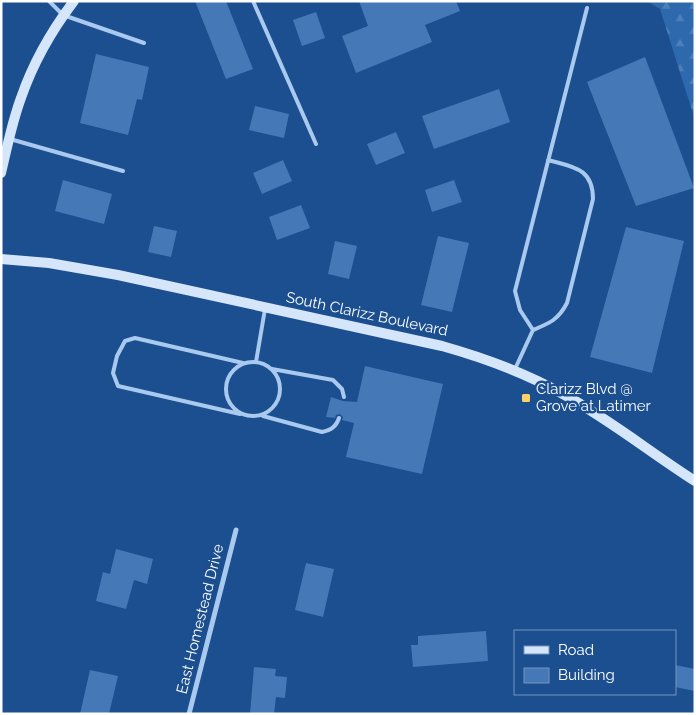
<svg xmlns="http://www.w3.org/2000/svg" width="696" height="715" font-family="Raleway,sans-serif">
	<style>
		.forest { fill: url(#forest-firs) }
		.building { fill: #4478b7 }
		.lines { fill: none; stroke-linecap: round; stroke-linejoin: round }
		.lane { stroke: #a9c9ee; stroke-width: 4 }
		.street { stroke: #a9c9ee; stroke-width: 5 }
		.secondary { stroke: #d6e6fa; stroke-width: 10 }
		.poi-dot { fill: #ffd166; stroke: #1b4f8f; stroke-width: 2 }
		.labels { text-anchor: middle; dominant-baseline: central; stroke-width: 5; stroke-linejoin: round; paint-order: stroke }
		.street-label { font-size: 15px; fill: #fff; stroke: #1b4f8f }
		.poi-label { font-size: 15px; fill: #fff; stroke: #1b4f8f; text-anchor: start }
	</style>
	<defs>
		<pattern id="forest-firs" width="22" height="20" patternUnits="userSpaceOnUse" patternTransform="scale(1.25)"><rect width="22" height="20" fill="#2e69ad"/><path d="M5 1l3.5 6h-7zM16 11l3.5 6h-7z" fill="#4d80b9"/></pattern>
	</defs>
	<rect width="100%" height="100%" fill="#1b4f8f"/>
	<!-- forest -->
	<path class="forest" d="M647 1H695V120L660 9Z"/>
	<!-- building -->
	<path class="building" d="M195 1H226L253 69 226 79Z
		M359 1H456L460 11 425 25 432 42 356 73 342 36 368 26Z
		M316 12 325 38 302 46 293 20Z
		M96 54 149 67 142 100 137 99 128 135 80 123Z
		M645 57 694 188 636 206 587 82Z
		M499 89 510 122 434 149 422 116Z
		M255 106 289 114 284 138 249 130Z
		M396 132 405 153 376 165 367 144Z
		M283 160 292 181 262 194 253 173Z
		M63 180 112 194 104 224 55 211Z
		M454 180 462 202 432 212 425 190Z
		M301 205 310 228 277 240 269 217Z
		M154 226 177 231 171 257 148 252Z
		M626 227 684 241 652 373 590 357Z
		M438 236 469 243 452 312 421 305Z
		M335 241 357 246 349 279 328 274Z
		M365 366 443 384 422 474 346 457 354 423 342 420 343 417 340 414 336 415 335 418 326 417 331 397 343 401 357 402Z
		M116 549 153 559 147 584 134 580 126 609 96 601 103 572 110 574Z
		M306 563 334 569 323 617 295 610Z
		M486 631 488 661 413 667 411 645H418V636Z
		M675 665 695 669V691L675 687Z
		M254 667 276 669 275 676 287 677 285 698 276 697 274 714H250Z
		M90 670 118 676 109 714H80Z"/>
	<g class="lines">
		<!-- lane -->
		<path class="lane" d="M49 1 63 15 144 43
			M253 1 316 144
			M10 139 123 171
			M548 160C573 167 593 168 593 199L567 303C558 320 550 323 533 330L520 310 515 291 587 8
			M226 389a27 27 0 1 1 54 0a27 27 0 1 1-54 0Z
			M256 362 265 309
			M272 369 333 380 342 389 344 397
			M515 369 533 330
			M240 414 118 386 113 373 117 356 125 341 135 338 243 363
			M263 416 322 432C331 430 336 427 339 418"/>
		<!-- street -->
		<path class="street" d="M189 714 236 530"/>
		<!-- secondary -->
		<path class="secondary" d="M1 173C7 148 12 122 21 98 33 63 52 30 74 1
			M1 259 49 263 118 275 442 346C485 358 525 373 563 394 609 419 651 453 695 481"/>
	</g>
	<!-- markers -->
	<rect class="poi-dot" x="521" y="393" width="10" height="10" rx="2.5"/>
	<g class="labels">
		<!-- street labels -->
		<g class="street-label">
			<text transform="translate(367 314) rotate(12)">South Clarizz Boulevard</text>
			<text transform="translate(200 619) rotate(-76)">East Homestead Drive</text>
		</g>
		<!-- poi labels -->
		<g class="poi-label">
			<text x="536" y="389">Clarizz Blvd @<tspan x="536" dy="17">Grove at Latimer</tspan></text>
		</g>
	</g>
	<!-- border -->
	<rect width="696" height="715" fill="none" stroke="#ffffff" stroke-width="5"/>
	<!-- legend -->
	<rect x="514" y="630" width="162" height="65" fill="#1b4f8f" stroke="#7695bc"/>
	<rect x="524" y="646" width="25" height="8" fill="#d6e6fa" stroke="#7695bc"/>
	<text x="558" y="655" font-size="15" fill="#ffffff">Road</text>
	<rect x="524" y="668" width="25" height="15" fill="#4478b7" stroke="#7695bc"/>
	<text x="558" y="680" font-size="15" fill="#ffffff">Building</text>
</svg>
